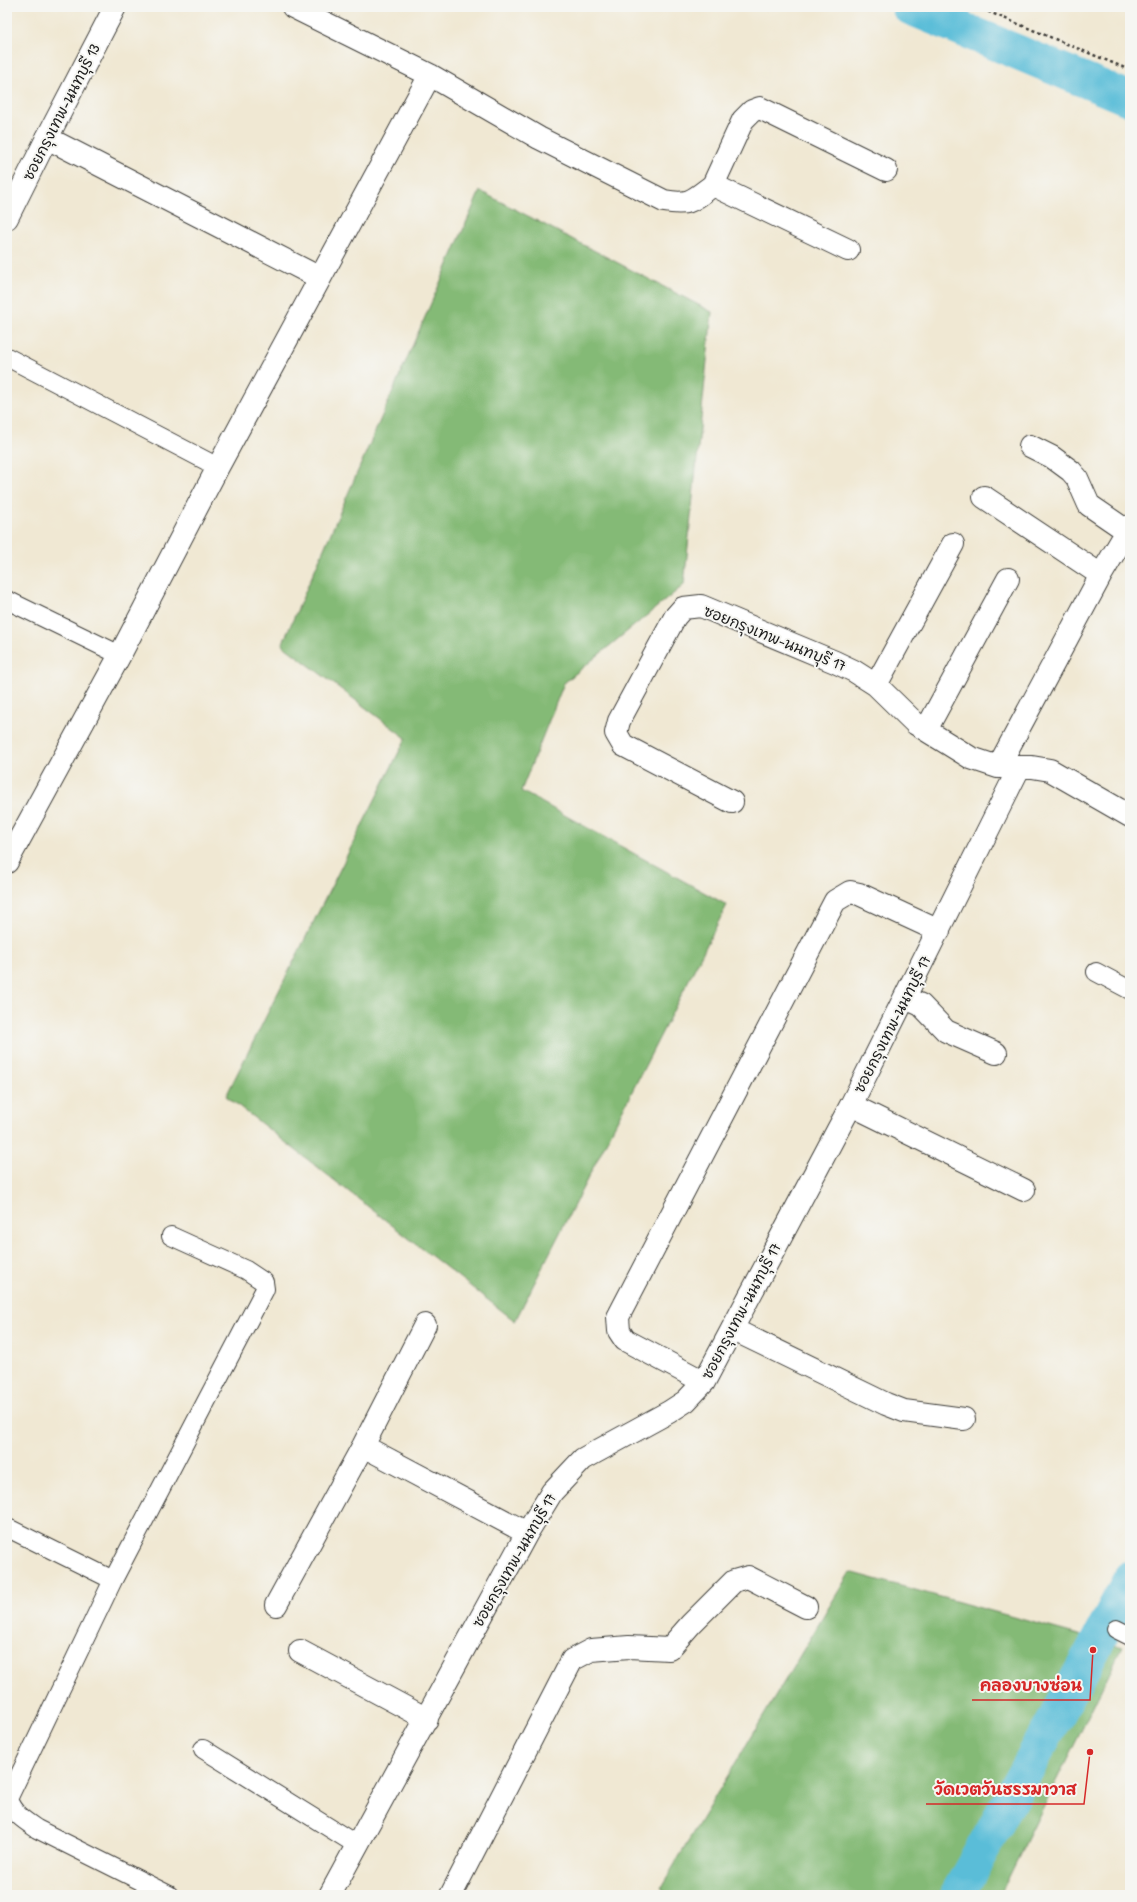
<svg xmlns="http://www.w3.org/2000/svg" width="1137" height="1902" font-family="'Patrick Hand','Playpen Sans Thai',sans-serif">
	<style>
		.forest { fill: #84ba76; stroke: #506b49 }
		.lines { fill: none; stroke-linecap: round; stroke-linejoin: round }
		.canal { stroke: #5abdd8; stroke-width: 35 }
		.lane-casing { stroke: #3c3b37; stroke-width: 20 }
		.street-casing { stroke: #3c3b37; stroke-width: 24 }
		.secondary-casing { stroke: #3c3b37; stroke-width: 24 }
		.path { stroke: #3c3b37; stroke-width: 2.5; stroke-dasharray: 3 3; stroke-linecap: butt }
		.lane { stroke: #fff; stroke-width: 18 }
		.street { stroke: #fff; stroke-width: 22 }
		.secondary { stroke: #fff; stroke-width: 22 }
		.labels { text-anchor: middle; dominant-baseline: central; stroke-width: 4; stroke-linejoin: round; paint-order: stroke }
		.street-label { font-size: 15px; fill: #1c1c1c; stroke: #f6f6f2 }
		.leader { fill: none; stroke: #d62828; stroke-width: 1.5 }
		.callout-dot { fill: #d62828; stroke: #f6f6f2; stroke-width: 1.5 }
		.callout-label { font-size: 16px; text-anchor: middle; font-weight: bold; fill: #d62828; stroke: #f6f6f2; stroke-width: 4; stroke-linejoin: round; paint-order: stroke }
	</style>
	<rect width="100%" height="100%" fill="#f6f6f2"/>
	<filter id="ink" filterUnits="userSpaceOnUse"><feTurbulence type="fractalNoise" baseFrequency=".025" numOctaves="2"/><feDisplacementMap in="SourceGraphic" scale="8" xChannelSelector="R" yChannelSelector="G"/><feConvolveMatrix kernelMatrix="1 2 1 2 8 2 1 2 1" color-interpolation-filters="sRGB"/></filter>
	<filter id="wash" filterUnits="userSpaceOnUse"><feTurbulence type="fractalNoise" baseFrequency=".012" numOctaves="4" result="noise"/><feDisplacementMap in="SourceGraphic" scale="16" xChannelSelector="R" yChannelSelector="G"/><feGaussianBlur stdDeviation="0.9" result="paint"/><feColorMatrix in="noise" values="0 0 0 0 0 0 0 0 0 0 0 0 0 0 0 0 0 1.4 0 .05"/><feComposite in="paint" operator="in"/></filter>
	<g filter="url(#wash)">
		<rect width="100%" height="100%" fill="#f0e8d3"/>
		<!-- forest -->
		<path class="forest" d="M480 191 712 312 684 585 564 683 521 791 727 905 515 1321 226 1096 406 738 282 645Z
			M850 1572 1122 1647 1000 1895H666L661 1887Z"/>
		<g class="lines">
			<!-- canal -->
			<path class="canal" d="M909 7 1130 99
				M957 1895 1093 1650 1130 1579"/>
		</g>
	</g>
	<g filter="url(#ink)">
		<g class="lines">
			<defs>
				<path id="lane" d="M7 357 218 467
					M7 600 120 655
					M1096 972 1130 990
					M10 1529 113 1580
					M1116 1629 1130 1636
					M203 1749 357 1845
					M169 1895 37 1829C25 1821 13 1814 8 1799L113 1580 265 1289 264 1282 246 1270 171 1236"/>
				<path id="street" d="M430 75 539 138 664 201C690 206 693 200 713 185L848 250
					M47 138 320 278
					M713 185 743 120 752 111 760 108 886 170
					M1030 446 1052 457 1071 471 1077 478 1089 505 1127 531
					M984 497 1101 575
					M876 685 953 544
					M926 730 1008 579
					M998 767 1101 575 1130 526
					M732 802 623 745 616 733 619 721 675 617 683 608 701 606 835 662 854 671 876 685 916 724 971 758 998 767H1032L1050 770 1130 816
					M7 862 120 655 218 467 430 75 293 7
					M905 998 921 1005 946 1031 996 1053
					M851 1105 1024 1190
					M732 1329 886 1404 904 1411 964 1419
					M704 1382 625 1340 619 1331 618 1317 835 901 850 892 859 894 939 931
					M363 1446 527 1533
					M276 1605 363 1446 425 1325
					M300 1651 427 1719
					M330 1895 527 1533 552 1492 583 1459 669 1412 686 1401 704 1382 851 1105 1019 768
					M451 1895 572 1660 591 1650 629 1647 669 1649 691 1624 734 1581 748 1577 806 1607"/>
				<path id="secondary" d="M7 218 47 138 115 7"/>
			</defs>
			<!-- lane casing -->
			<use href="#lane" class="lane-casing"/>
			<!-- street casing -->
			<use href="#street" class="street-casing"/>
			<!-- secondary casing -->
			<use href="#secondary" class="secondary-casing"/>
			<!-- path -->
			<path class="path" d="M977 7 1130 70
				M1127 1605 1130 1599"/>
			<!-- lane -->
			<use href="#lane" class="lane"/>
			<!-- street -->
			<use href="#street" class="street"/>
			<!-- secondary -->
			<use href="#secondary" class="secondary"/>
		</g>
	</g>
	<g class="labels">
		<!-- street labels -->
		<g class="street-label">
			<text transform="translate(61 112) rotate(-63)">ซอยกรุงเทพ-นนทบุรี 13</text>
			<text transform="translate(775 638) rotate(22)">ซอยกรุงเทพ-นนทบุรี 17</text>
			<text transform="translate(892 1024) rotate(-63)">ซอยกรุงเทพ-นนทบุรี 17</text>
			<text transform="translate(741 1311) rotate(-62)">ซอยกรุงเทพ-นนทบุรี 17</text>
			<text transform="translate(514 1560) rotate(-60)">ซอยกรุงเทพ-นนทบุรี 17</text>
		</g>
	</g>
	<!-- callouts -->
	<path class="leader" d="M1093 1650L1090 1700H972M1090 1752L1084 1804H926"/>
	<g class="callout-dot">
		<circle cx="1093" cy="1650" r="4"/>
		<circle cx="1090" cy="1752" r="4"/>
	</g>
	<g class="callout-label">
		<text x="1031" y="1691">คลองบางซ่อน</text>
		<text x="1005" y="1795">วัดเวตวันธรรมาวาส</text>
	</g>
	<!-- margin -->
	<rect width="1137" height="1902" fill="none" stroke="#f6f6f2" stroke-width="24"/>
</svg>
